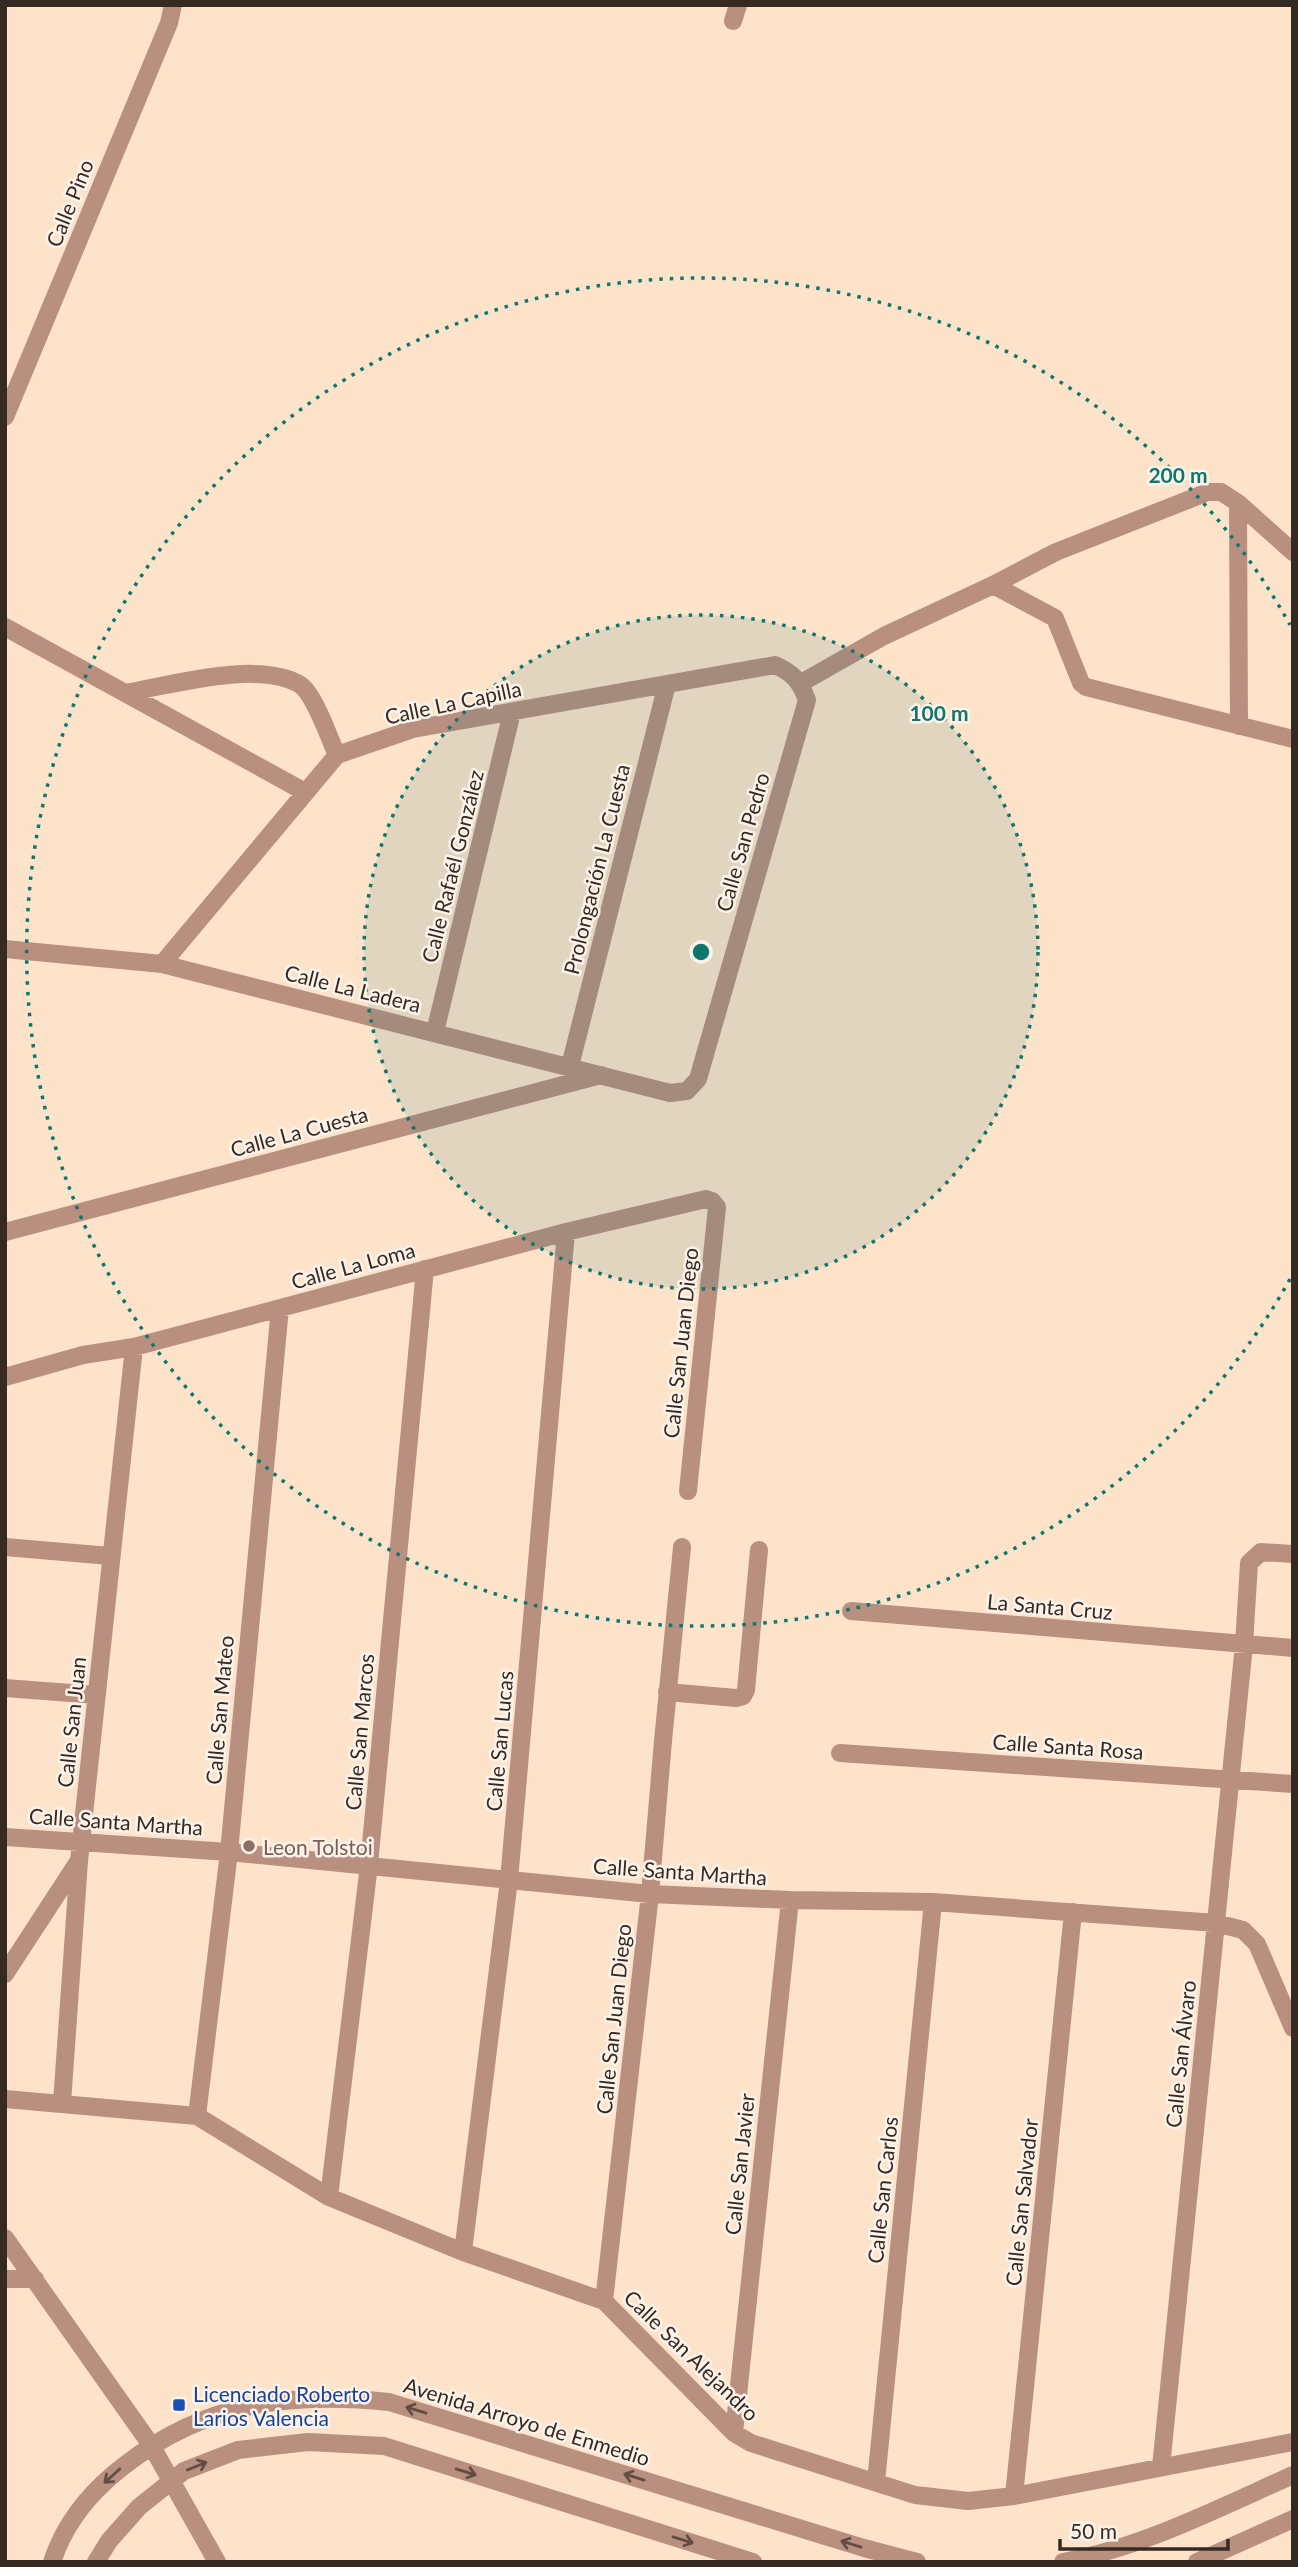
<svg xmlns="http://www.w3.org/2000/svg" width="1298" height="2567" font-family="Lato,sans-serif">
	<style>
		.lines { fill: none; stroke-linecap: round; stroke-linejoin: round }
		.minor { stroke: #b98f80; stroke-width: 18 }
		.oneway { stroke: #634d42 }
		.ring { fill: none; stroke: #0f766e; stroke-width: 3.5; stroke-dasharray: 3.5 7 }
		.education-dot { fill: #8d6e63; stroke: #fef3ea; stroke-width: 2.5 }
		.transit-dot { fill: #1a4fb4; stroke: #fef3ea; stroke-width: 2.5 }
		.labels { text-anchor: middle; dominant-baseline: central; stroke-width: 5; stroke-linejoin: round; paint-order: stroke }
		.street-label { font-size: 21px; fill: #342a21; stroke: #fef3ea }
		.education-label { font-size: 21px; fill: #785e54; stroke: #fef3ea; text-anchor: start }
		.transit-label { font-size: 21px; fill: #164399; stroke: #fef3ea; text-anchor: start }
		.centre { fill: #0f766e; stroke: #fef3ea; stroke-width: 3.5 }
		.ring-label { font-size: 21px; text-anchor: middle; font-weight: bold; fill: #0f766e; stroke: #fef3ea; stroke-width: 5; stroke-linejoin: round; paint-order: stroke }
	</style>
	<rect width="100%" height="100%" fill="#fee3cb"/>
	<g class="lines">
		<!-- minor -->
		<path class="minor" d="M733 21 738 5
			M5 417 169 23 173 5
			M1238 503 1293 552
			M993 585 1055 618 1081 683 1086 687 1293 739
			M5 627 305 792
			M801 683 884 636 993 585 1056 552 1208 492H1221L1238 503 1239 726
			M125 693C171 685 258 660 299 684 314 692 329 738 337 755
			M5 949 162 964 670 1093 687 1091 698 1079 807 700C800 681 793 673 775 665L413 729 337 755 162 964
			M435 1032 512 712
			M570 1066 667 684
			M5 1232 601 1075
			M5 1377 83 1355 134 1347 566 1232 706 1199 712 1201 717 1207 688 1491
			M5 1547 110 1556
			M851 1611 1293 1648
			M5 1688 97 1695
			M667 1692 736 1698 743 1696 746 1690 759 1550
			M840 1753 1293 1784
			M5 1837 229 1852 650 1894 790 1900 933 1902 1216 1923 1243 1930 1257 1944 1293 2028
			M5 1974 78 1862
			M5 2099 197 2116 329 2197 463 2252 604 2301 734 2433 751 2443 915 2495 968 2501 1014 2496 1293 2442
			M62 2103 79 1861 134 1347
			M197 2116 229 1852 280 1308
			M329 2197 369 1865 425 1269
			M5 2238 151 2445 217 2562
			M463 2252 509 1880 566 1232
			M5 2279H35
			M604 2301 650 1894 663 1741 682 1547
			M734 2433 790 1900
			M1161 2467 1244 1645 1249 1563 1261 1552 1293 1554
			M876 2482 933 1902
			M1014 2496 1073 1912
			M52 2562C65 2522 92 2490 125 2465 206 2402 289 2392 389 2402L864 2548 917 2562
			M96 2562 109 2541 139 2507 184 2471 238 2450 308 2442 384 2446 753 2562
			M1063 2562C1143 2547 1219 2508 1293 2475
			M1197 2562 1293 2519"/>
	</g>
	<!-- one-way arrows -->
	<defs><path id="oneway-shaft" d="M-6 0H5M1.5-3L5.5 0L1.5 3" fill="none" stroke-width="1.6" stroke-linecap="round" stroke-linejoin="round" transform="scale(1.75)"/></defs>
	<g class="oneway">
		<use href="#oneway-shaft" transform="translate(416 2410) rotate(-163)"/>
		<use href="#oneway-shaft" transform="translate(197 2466) rotate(-22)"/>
		<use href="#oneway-shaft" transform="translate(466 2472) rotate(17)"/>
		<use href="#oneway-shaft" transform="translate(112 2476) rotate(138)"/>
		<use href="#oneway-shaft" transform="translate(634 2477) rotate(-163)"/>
		<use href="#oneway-shaft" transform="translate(683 2540) rotate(17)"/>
		<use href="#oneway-shaft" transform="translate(851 2544) rotate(-163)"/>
	</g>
	<!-- distance rings -->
	<circle cx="701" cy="952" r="337" fill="#0f766e" fill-opacity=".12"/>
	<g class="ring">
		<circle cx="701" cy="952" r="337"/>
		<path d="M1290 1279A674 674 0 1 1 1290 625"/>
	</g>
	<!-- markers -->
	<circle class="education-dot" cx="249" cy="1846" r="7"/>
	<rect class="transit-dot" x="172" y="2398" width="14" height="14" rx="3.5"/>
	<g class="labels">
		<!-- street labels -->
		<g class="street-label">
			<text transform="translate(69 203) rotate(-68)">Calle Pino</text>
			<text transform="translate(453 702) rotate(-12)">Calle La Capilla</text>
			<text transform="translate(742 842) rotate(-74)">Calle San Pedro</text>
			<text transform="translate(452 866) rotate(-76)">Calle Rafaél González</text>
			<text transform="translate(596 869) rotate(-76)">Prolongación La Cuesta</text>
			<text transform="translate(353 988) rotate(14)">Calle La Ladera</text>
			<text transform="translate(299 1131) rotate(-15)">Calle La Cuesta</text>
			<text transform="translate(353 1265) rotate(-15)">Calle La Loma</text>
			<text transform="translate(680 1343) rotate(-84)">Calle San Juan Diego</text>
			<text transform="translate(1050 1606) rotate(5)">La Santa Cruz</text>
			<text transform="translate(219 1710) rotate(-85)">Calle San Mateo</text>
			<text transform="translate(71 1722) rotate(-84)">Calle San Juan</text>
			<text transform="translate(359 1732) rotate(-85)">Calle San Marcos</text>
			<text transform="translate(499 1741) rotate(-85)">Calle San Lucas</text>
			<text transform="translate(1068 1746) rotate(4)">Calle Santa Rosa</text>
			<text transform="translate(116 1821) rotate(4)">Calle Santa Martha</text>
			<text transform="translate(680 1871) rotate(4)">Calle Santa Martha</text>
			<text transform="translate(613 2019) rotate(-84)">Calle San Juan Diego</text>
			<text transform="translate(1180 2054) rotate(-84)">Calle San Álvaro</text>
			<text transform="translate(739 2164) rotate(-84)">Calle San Javier</text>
			<text transform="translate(882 2190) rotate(-84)">Calle San Carlos</text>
			<text transform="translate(1021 2202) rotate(-84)">Calle San Salvador</text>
			<text transform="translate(692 2355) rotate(44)">Calle San Alejandro</text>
			<text transform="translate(527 2421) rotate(17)">Avenida Arroyo de Enmedio</text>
		</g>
		<!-- education labels -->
		<g class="education-label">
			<text x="263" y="1846">Leon Tolstoi</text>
		</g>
		<!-- transit labels -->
		<g class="transit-label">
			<text x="193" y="2393">Licenciado Roberto<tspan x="193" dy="24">Larios Valencia</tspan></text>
		</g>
	</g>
	<circle cx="701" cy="952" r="10" class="centre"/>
	<g class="ring-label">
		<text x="1178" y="483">200 m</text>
		<text x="939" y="721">100 m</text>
	</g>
	<!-- border -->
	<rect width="1298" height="2567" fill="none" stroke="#342a21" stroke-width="14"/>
	<!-- scale -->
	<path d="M1060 2539v10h168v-10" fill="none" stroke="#342a21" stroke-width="3.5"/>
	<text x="1070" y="2539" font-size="21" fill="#342a21" stroke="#fef3ea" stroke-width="5" paint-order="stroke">50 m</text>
</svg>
